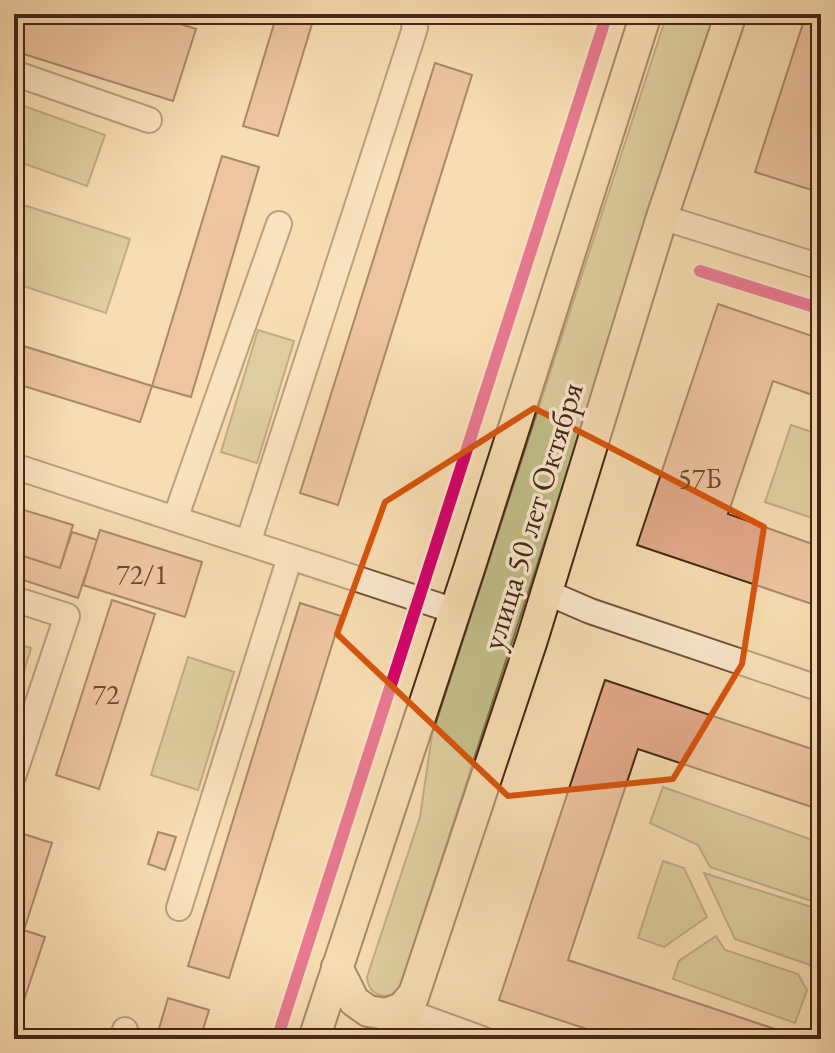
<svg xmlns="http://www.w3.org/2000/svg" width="835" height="1053" font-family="'EB Garamond',serif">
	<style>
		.green { fill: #c2bf89; stroke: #847250; stroke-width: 2 }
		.building { fill: #e3a98a; stroke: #462618; stroke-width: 2 }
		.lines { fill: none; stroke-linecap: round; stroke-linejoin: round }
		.minor-casing { stroke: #72543e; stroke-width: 28 }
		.major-casing { stroke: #462618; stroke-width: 34 }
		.minor { stroke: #fae9cd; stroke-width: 24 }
		.major { stroke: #f8ddb2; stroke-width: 30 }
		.cycleway-casing { stroke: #fae9cd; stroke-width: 17 }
		.cycleway { stroke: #d6006c; stroke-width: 12 }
		.marked { fill: none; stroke: #d8540d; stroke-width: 6; stroke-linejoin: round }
		.labels { text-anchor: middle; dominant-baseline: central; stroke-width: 7; stroke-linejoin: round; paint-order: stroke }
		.number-label { font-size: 28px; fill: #6d4734 }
		.street-label { font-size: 32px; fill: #462618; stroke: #fae9cd }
	</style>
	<rect width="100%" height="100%" fill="#f8ddb2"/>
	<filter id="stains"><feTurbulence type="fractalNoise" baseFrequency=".0025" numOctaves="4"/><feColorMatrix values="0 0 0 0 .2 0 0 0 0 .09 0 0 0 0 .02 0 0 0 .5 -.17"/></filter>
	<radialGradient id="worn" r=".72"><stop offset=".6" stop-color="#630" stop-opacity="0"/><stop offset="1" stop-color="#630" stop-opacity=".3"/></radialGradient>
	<!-- green -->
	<path class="green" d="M667 14H716L400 987C388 1002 369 997 367 977L420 817 432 735Z
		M24 106 105 135 87 186 14 160V136Z
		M14 202 130 239 106 313 14 283Z
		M258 330 294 341 257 463 221 452Z
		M791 425 821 435V521L765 502Z
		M14 643 31 648 14 704Z
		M188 657 234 672 198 790 151 775Z
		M663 787 821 843V904L710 867 698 845 650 823Z
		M663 861 684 868 707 917 664 947 638 938Z
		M704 873 821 910V953L816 967 735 939Z
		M716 936 725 950 798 974 807 990 795 1023 673 979 679 961Z"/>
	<!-- building -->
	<path class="building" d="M14 14H149L196 29 173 101 14 51Z
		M277 14H315L278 136 243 126Z
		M806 14H821V193L755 172Z
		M435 63 472 75 338 505 300 493Z
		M222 156 259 167 191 397 152 386Z
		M718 304 821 339V398L773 381 728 514 821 547V607L637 545Z
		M14 343 152 386 140 422 14 383Z
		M14 507 73 525 60 568 14 553Z
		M100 530 202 562 185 617 83 585Z
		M72 532 97 540 78 598 14 577V564L17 554 60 568Z
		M112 600 155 614 99 789 56 775Z
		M300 603 341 616 229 978 188 966Z
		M605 680 821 752V810L638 749 568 960 790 1034 789 1039H617L499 1000Z
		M14 831 52 843 24 930 14 927Z
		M158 832 176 837 165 870 148 864Z
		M14 927 45 937 19 1015 14 1013Z
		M168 998 209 1010 200 1039H156Z"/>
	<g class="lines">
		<defs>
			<path id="minor" d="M14 73 149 120
				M662 217 821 267
				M14 466 455 611
				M175 519 279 224
				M248 543 415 28 412 14
				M546 592 590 611 821 689
				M14 599 67 616 14 774
				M179 908 290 557
				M408 1012 482 1039
				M122 1039 125 1030"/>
			<path id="major" d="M337 967 354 1001 368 1011 386 1014 402 1008 414 994
				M314 1039 469 569 646 14
				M399 1039 532 640 662 217 731 14"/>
		</defs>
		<!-- minor casing -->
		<use href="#minor" class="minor-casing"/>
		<!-- major casing -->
		<use href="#major" class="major-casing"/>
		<!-- minor -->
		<use href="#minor" class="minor"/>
		<!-- major -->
		<use href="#major" class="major"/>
		<defs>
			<path id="cycleway" d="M700 271 821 309
				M277 1039 607 14"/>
		</defs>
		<!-- cycleway casing -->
		<use href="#cycleway" class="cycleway-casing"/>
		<!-- cycleway -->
		<use href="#cycleway" class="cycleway"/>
	</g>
	<!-- marked area -->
	<path d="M0 0H835V1053H0ZM534 408 764 527 742 664 673 779 508 796 337 634 385 502Z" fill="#f8ddb2" fill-opacity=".55" fill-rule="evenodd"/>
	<path class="marked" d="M534 408 764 527 742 664 673 779 508 796 337 634 385 502Z"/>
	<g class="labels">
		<!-- number labels -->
		<g class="number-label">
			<text x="700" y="478">57Б</text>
			<text x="142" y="574">72/1</text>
			<text x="106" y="694">72</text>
		</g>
		<!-- street labels -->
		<g class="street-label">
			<text transform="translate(532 516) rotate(-73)">улица 50 лет Октября</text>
		</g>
	</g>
	<!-- margin -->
	<rect width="835" height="1053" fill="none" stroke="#f8ddb2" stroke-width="48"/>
	<rect x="16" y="16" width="803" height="1021" fill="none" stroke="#462618" stroke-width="4"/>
	<rect x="24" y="24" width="787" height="1005" fill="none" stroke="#462618" stroke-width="2"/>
	<rect width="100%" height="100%" filter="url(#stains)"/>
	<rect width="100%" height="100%" fill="url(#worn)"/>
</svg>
